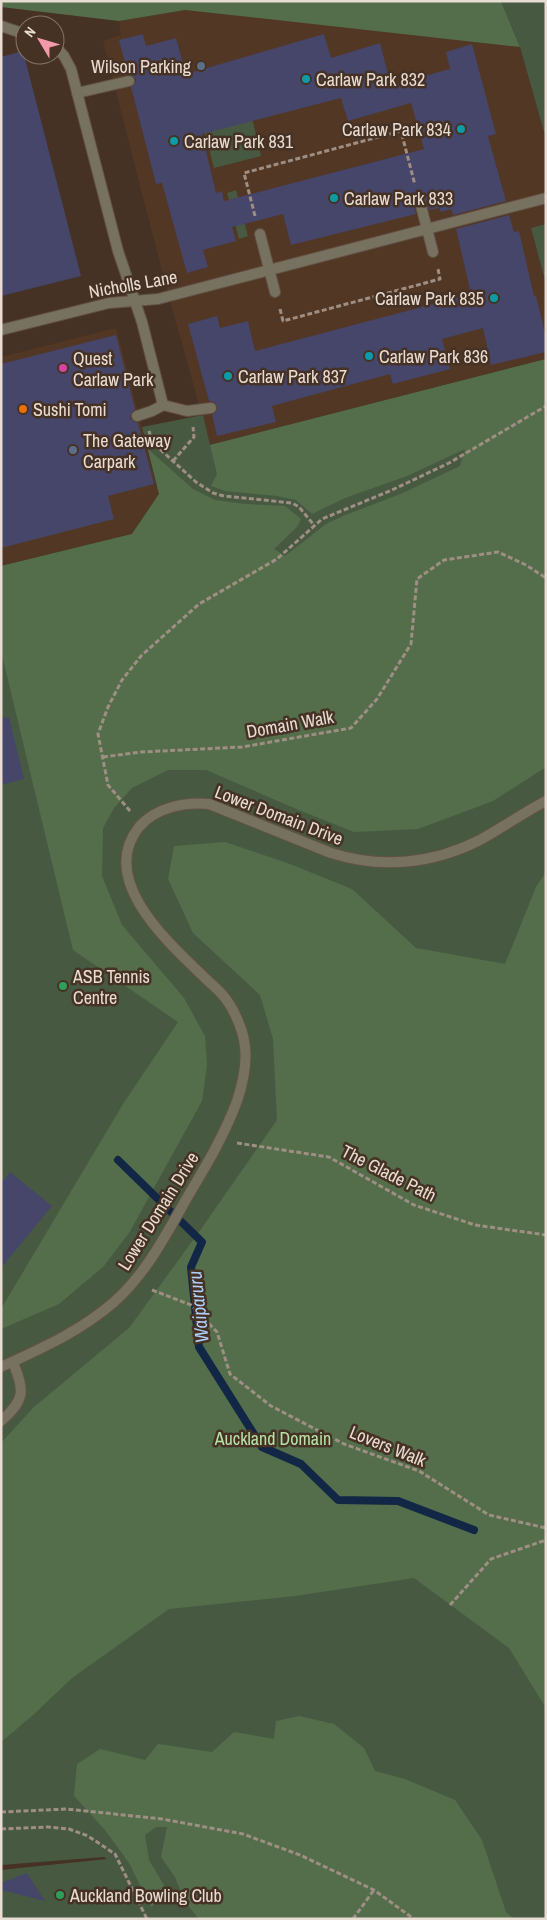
<svg xmlns="http://www.w3.org/2000/svg" width="547" height="1920" font-family="'Archivo Narrow',sans-serif">
	<style>
		.built { fill: #513724 }
		.green { fill: #475a41 }
		.forest { fill: #546e4b }
		.lines { fill: none; stroke-linecap: round; stroke-linejoin: round }
		.stream { stroke: #122745; stroke-width: 8 }
		.building { fill: #46456a; fill-rule: evenodd }
		.lane-casing { stroke: #635144; stroke-width: 12 }
		.street-casing { stroke: #635144; stroke-width: 12 }
		.path { stroke: #9e8e83; stroke-width: 3; stroke-dasharray: 5 2.5; stroke-linecap: butt }
		.lane { stroke: #77715f; stroke-width: 10 }
		.street { stroke: #77715f; stroke-width: 10 }
		.service-dot { fill: #5c6f8a; stroke: #463224; stroke-width: 2 }
		.culture-dot { fill: #0f9aa8; stroke: #463224; stroke-width: 2 }
		.hotel-dot { fill: #d1479c; stroke: #463224; stroke-width: 2 }
		.food-dot { fill: #e8710a; stroke: #463224; stroke-width: 2 }
		.leisure-dot { fill: #2e9e5b; stroke: #463224; stroke-width: 2 }
		.labels { text-anchor: middle; dominant-baseline: central; stroke-width: 5; stroke-linejoin: round; paint-order: stroke }
		.poi-label { font-size: 18px; fill: #e9dcd3; stroke: #463224; text-anchor: start }
		.street-label { font-size: 18px; fill: #e9dcd3; stroke: #463224 }
		.park-label { font-size: 18px; fill: #b5e2a7; stroke: #463224 }
		.water-label { font-size: 19px; font-style: italic; fill: #afcffd; stroke: #463224 }
	</style>
	<rect width="100%" height="100%" fill="#463224"/>
	<!-- built -->
	<path class="built" d="M185 10 520 47 546 139V224L531 228 546 284V359L210 445 163 275 103 41 121 35 119 21Z
		M116 328 159 494 132 534 1 566V357Z"/>
	<!-- green -->
	<path class="green" d="M501 1H546V139L520 47Z
		M252 118 261 156 214 168 204 130Z
		M236 190 248 236 239 239 227 193Z
		M546 224V284L531 228Z
		M546 359V1919H1V1870L107 1859 104 1857 1 1865V566L132 534 159 494 142 427 203 415 210 445Z"/>
	<!-- forest -->
	<path class="forest" d="M1 1H501L520 47 185 10 119 21 1 7Z
		M546 359V767L493 801 418 829 354 832 294 808 206 770H168L132 788 114 808 103 828 102 876 122 925 184 998 205 1036 207 1065 202 1101 129 1233 103 1267 59 1304 1 1329V1309L123 1104 178 1022 73 950 1 651V566L132 534 159 494 148 449 193 489 215 500 245 504 285 506 301 519 297 527 274 549 285 556 326 524 343 516 403 493 460 466 465 449 407 476 345 498 312 514 296 500 277 496 225 491 211 486 217 474 210 445Z
		M225 842 290 864 352 889 416 948 505 964 536 887 546 872V1708L509 1648 414 1578 295 1596 169 1609 72 1678 33 1715 1 1742V1443L34 1407 129 1328 199 1232 277 1120 273 1039 260 995 193 933 168 879 174 846Z
		M299 1716 334 1724 364 1748 375 1771 405 1779 455 1800 482 1840 506 1912 514 1919H199L185 1902 175 1877 161 1857 167 1827H156L145 1835 149 1860 168 1892 151 1907 129 1863 105 1830 74 1796 77 1764 100 1749 145 1760 158 1744 212 1752 234 1732 274 1739 276 1721Z"/>
	<g class="lines">
		<!-- stream -->
		<path class="stream" d="M118 1160 202 1242 191 1267 199 1347 262 1447 301 1464 338 1500 398 1501 474 1530"/>
	</g>
	<!-- building -->
	<path class="building" d="M143 34 146 46 176 38 186 74 324 34 331 58 380 43 391 85 450 69 446 52 472 44 496 134 488 136 506 201 453 215 451 209 441 212 439 208 429 210 425 198 419 195 413 201 416 214 291 245 283 214 232 227 236 241 203 250 208 267 187 273 162 183 156 184 131 87 135 83 136 79 131 75 128 74 119 40ZM341 98 348 121 411 103 424 149 224 201 222 191 216 193 202 134Z
		M23 51 81 276 1 296V57Z
		M509 215 514 232 519 231 534 296H536L546 337V352L491 365 483 328 442 339 450 369 393 384 390 374 272 406 276 422 217 436 212 415 217 411 218 407 214 402 209 401 188 324 217 316 220 328 248 321 255 351 471 294 456 229Z
		M116 335 135 409 132 412 130 418 133 421 138 423 154 484 108 496 114 519 1 548V364Z
		M9 717 24 779 1 785V718Z
		M10 1172 52 1206 1 1268V1183Z
		M27 1873 45 1901 1 1890V1883Z"/>
	<g class="lines">
		<defs>
			<path id="lane" d="M77 93 129 81
				M137 416 152 411 163 405 187 411 211 408
				M1 1421C26 1399 24 1391 13 1362"/>
			<path id="street" d="M1 26 25 34
				M55 46 64 56 71 69 118 251 142 322 163 405
				M420 202 433 252
				M260 234 275 292
				M1 330 109 303 158 299 546 198
				M1 1367C40 1349 81 1331 114 1302 146 1274 167 1233 188 1196 206 1166 225 1134 237 1101 243 1083 248 1059 244 1040 242 1029 235 1012 228 1002 222 992 212 985 204 977 169 943 97 880 139 827 156 807 185 802 209 804L331 853C381 869 433 864 480 840 502 828 523 813 546 801"/>
		</defs>
		<!-- lane casing -->
		<use href="#lane" class="lane-casing"/>
		<!-- street casing -->
		<use href="#street" class="street-casing"/>
		<!-- path -->
		<path class="path" d="M255 216 244 173 401 131 415 185
			M280 309 283 321 440 279 438 269
			M149 431 152 442 196 482 213 493 224 496 292 503 299 507 314 525
			M173 461 194 437 193 427
			M103 757 141 752 242 747 351 728 377 699 411 644 417 579 444 560 498 552 526 565 546 578
			M130 811 108 785 98 734 108 707 122 680 141 656 199 604 277 559 322 519 392 490 449 463 546 406
			M237 1143 329 1157 414 1205 475 1225 546 1235
			M152 1290 191 1305 217 1332 230 1374 271 1406 344 1444 419 1471 489 1515 546 1528
			M450 1605 491 1559 546 1540
			M1 1812 67 1809 162 1819 243 1834 300 1855 374 1890 414 1919
			M1 1829 48 1827 69 1829 88 1836 115 1854 147 1919
			M353 1919 374 1890"/>
		<!-- lane -->
		<use href="#lane" class="lane"/>
		<!-- street -->
		<use href="#street" class="street"/>
	</g>
	<!-- markers -->
	<g class="service-dot">
		<circle cx="201" cy="66" r="5"/>
		<circle cx="73" cy="450" r="5"/>
	</g>
	<g class="culture-dot">
		<circle cx="306" cy="79" r="5"/>
		<circle cx="461" cy="129" r="5"/>
		<circle cx="174" cy="141" r="5"/>
		<circle cx="334" cy="198" r="5"/>
		<circle cx="494" cy="298" r="5"/>
		<circle cx="369" cy="356" r="5"/>
		<circle cx="228" cy="376" r="5"/>
	</g>
	<circle class="hotel-dot" cx="63" cy="368" r="5"/>
	<circle class="food-dot" cx="23" cy="409" r="5"/>
	<g class="leisure-dot">
		<circle cx="63" cy="986" r="5"/>
		<circle cx="60" cy="1895" r="5"/>
	</g>
	<g class="labels">
		<!-- poi labels -->
		<g class="poi-label">
			<text x="191" y="66" text-anchor="end">Wilson Parking</text>
			<text x="316" y="79">Carlaw Park 832</text>
			<text x="451" y="129" text-anchor="end">Carlaw Park 834</text>
			<text x="184" y="141">Carlaw Park 831</text>
			<text x="344" y="198">Carlaw Park 833</text>
			<text x="484" y="298" text-anchor="end">Carlaw Park 835</text>
			<text x="379" y="356">Carlaw Park 836</text>
			<text x="73" y="358">Quest<tspan x="73" dy="21">Carlaw Park</tspan></text>
			<text x="238" y="376">Carlaw Park 837</text>
			<text x="33" y="409">Sushi Tomi</text>
			<text x="83" y="440">The Gateway<tspan x="83" dy="21">Carpark</tspan></text>
			<text x="73" y="976">ASB Tennis<tspan x="73" dy="21">Centre</tspan></text>
			<text x="70" y="1895">Auckland Bowling Club</text>
		</g>
		<!-- street labels -->
		<g class="street-label">
			<text transform="translate(133 284) rotate(-10)">Nicholls Lane</text>
			<text transform="translate(290 724) rotate(-10)">Domain Walk</text>
			<text transform="translate(279 815) rotate(21)">Lower Domain Drive</text>
			<text transform="translate(389 1173) rotate(27)">The Glade Path</text>
			<text transform="translate(158 1211) rotate(-58)">Lower Domain Drive</text>
			<text transform="translate(388 1446) rotate(22)">Lovers Walk</text>
		</g>
		<!-- park labels -->
		<g class="park-label">
			<text x="273" y="1438">Auckland Domain</text>
		</g>
		<!-- water labels -->
		<g class="water-label">
			<text transform="translate(198 1307) rotate(-96)">Waiparuru</text>
		</g>
	</g>
	<!-- border -->
	<rect width="547" height="1920" fill="none" stroke="#e9dcd3" stroke-width="5"/>
	<!-- north arrow -->
	<g transform="translate(40 40) rotate(308)"><circle r="24" fill="#463224" stroke="#87766a"/>
	<path d="M0-4L9 19L0 12L-9 19Z" fill="#f39aaa"/>
	<text y="-8" font-size="14" font-weight="bold" text-anchor="middle" fill="#e9dcd3">N</text>
	</g>
</svg>
